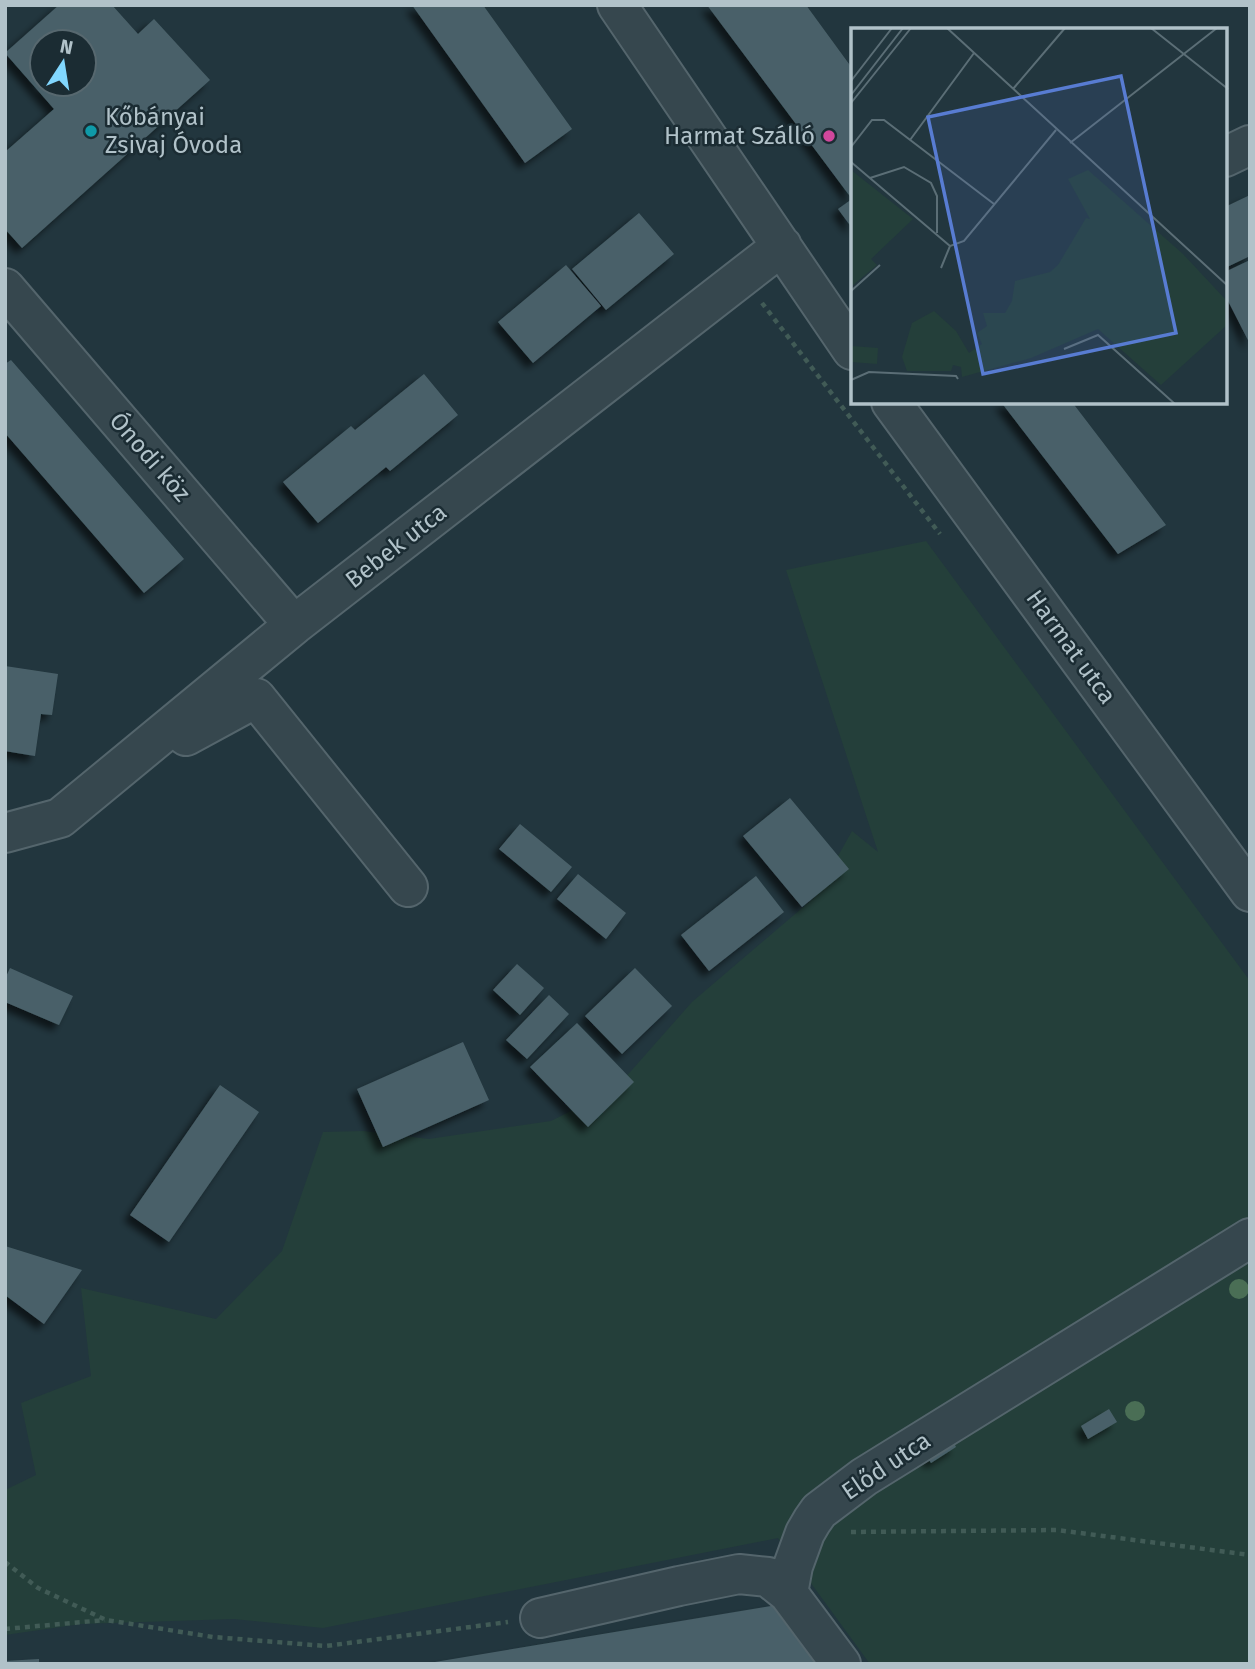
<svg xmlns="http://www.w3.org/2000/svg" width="1255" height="1669" font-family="'Fira Sans',sans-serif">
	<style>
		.green { fill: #243f3a }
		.building { fill: #4a6169; fill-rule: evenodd; filter: url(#shadow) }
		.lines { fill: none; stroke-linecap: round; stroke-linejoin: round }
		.minor-casing { stroke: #54656c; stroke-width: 42 }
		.path { stroke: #415b56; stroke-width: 4.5; stroke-dasharray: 5 5; stroke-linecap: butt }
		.minor { stroke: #36474e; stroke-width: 38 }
		.tree { fill: #4a6e55 }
		.culture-dot { fill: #0f9aa8; stroke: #1b2c33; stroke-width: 2.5 }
		.hotel-dot { fill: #d1479c; stroke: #1b2c33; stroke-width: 2.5 }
		.labels { text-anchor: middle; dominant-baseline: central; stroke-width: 5; stroke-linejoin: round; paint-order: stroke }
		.poi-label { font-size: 24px; fill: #b1c2c9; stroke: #1b2c33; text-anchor: start }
		.street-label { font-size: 24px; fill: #b1c2c9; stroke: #1b2c33 }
		.inset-road { fill: none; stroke: #5b6e76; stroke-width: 2 }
		.view { fill: #587cd2; fill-opacity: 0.15; stroke: #587cd2; stroke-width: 3.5 }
		.inset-edge { fill: none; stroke: #b1c2c9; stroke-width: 3.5 }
	</style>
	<defs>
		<filter id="shadow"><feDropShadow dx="-6" dy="6" stdDeviation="3.5" flood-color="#0009"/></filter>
	</defs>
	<rect width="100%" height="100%" fill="#22363e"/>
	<!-- green -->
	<path class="green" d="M926 541 1250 981V1664H870L778 1538 323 1628 234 1619 81 1624 5 1635V1490L36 1475 21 1403 91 1376 81 1288 216 1319 282 1251 323 1132 364 1131 429 1139 551 1121 616 1088 692 1002 815 897 852 831 878 852 786 570Z"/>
	<!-- building -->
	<path class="building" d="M59 5H112L138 34 154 19 210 80 22 248 5 229V152L54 109 5 53ZM42 42H84V84H42Z
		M412 5H483L572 129 525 163Z
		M707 5H806L852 68V228L838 209 852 199Z
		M1250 195V256L1225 268V207Z
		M639 213 674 254 606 310 572 269Z
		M1250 260V344L1225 295V272Z
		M566 265 601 306 533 363 498 322Z
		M11 360 184 559 144 593 5 433V364Z
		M424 374 458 415 390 471 386 467 318 523 283 482 351 426 355 430Z
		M1001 402H1072L1166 525 1118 554Z
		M5 666 58 674 52 715 41 714 35 756 5 751Z
		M790 798 849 869 802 907 743 836Z
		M520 824 572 867 551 892 499 849Z
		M578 874 626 913 606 939 557 899Z
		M756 876 784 912 709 971 681 935Z
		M517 964 544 988 520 1015 493 990Z
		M10 968 73 996 59 1025 5 1002V979Z
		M635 968 672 1006 622 1054 585 1016Z
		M549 995 569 1014 527 1059 506 1040Z
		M577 1023 634 1082 588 1127 530 1067Z
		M463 1042 489 1100 383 1147 357 1089Z
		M220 1085 259 1112 169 1242 130 1215Z
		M5 1246 82 1270 44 1324 5 1295Z
		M1109 1409 1117 1422 1088 1439 1081 1426Z
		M951 1437 956 1447 931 1463 925 1453Z
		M777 1605 818 1664H435V1662Z
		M39 1659V1664H5V1661Z"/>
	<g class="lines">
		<defs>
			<path id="minor" d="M617 5 852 350
				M1225 157 1250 145
				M5 288 294 625
				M891 402 1250 892
				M186 736 256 698 408 887
				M5 833 60 818 294 625 782 246
				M788 1593 793 1566 805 1533 812 1521 819 1511 864 1477 1250 1238
				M540 1618 679 1586 739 1574 768 1577 788 1593 841 1664"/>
		</defs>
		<!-- minor casing -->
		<use href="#minor" class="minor-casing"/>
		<!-- path -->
		<path class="path" d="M762 303 940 534
			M851 1532 1057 1530 1250 1555
			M5 1562 38 1588 106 1620 213 1637 326 1646 508 1622
			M5 1629 105 1620"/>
		<!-- minor -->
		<use href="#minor" class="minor"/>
	</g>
	<!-- trees -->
	<g class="tree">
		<circle cx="1239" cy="1289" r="10"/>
		<circle cx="1135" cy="1411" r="10"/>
	</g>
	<!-- markers -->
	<circle class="culture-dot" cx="91" cy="131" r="7"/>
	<circle class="hotel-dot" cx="829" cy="136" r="7"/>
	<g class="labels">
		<!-- poi labels -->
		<g class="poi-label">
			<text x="105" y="117">Kőbányai<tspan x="105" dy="28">Zsivaj Óvoda</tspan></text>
			<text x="815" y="136" text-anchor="end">Harmat Szálló</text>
		</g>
		<!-- street labels -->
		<g class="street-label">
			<text transform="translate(150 457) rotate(49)">Ónodi köz</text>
			<text transform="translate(396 546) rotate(-38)">Bebek utca</text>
			<text transform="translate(1071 647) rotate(54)">Harmat utca</text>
			<text transform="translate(886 1466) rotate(-34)">Előd utca</text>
		</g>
	</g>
	<!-- overview -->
	<g transform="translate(851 28)">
		<rect width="376" height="376" fill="#22363e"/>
		<path d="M0 142 62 191 20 231 26 237 1 258ZM237 142 332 226 376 273V297L310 357 247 301 180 330 111 349 110 339 102 337 100 343H56L51 329 61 295 83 283 105 303 118 325 131 316 126 305 136 298 132 285H154L161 273 164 253 199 244 207 237 235 190 239 191 217 151ZM0 318 27 320 26 336 0 334Z" fill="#243f3a"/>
		<path class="inset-road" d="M96 0 377 258M300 0 377 61M0 53 41 0M162 61 214 0M0 67 52 0M0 75 60 0M59 112 123 25M219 115 366 0M0 119 21 92H33L143 176M0 134 99 218M19 150 53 139 80 155 86 168V205M90 240 99 218 113 213 205 102M0 263 29 237M213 321 247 307 324 376M0 352 18 344 105 348 107 351"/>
		<path class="view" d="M270 48 325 305 132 346 77 89Z"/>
		<rect width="376" height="376" class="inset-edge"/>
	</g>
	<!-- border -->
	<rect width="1255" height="1669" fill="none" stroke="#b1c2c9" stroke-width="14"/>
	<!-- north arrow -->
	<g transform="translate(63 63) rotate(12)"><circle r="33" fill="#1b2c33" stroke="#57686f" stroke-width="2"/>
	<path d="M0-5L12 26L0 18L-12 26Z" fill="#81d7fe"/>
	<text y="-10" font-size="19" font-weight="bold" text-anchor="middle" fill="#b1c2c9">N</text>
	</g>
</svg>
